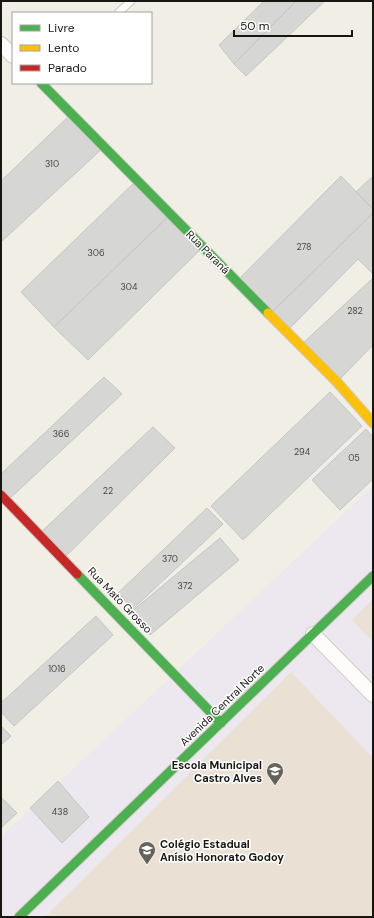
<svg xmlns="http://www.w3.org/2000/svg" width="374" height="918" font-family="'DM Sans',sans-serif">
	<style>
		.commercial { fill: #ede7ef }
		.education { fill: #eae0d3 }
		.building { fill: #d6d6d4; stroke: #c5c5c3 }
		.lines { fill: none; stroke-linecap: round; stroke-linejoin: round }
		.lane-casing { stroke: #cbcac3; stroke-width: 9 }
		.street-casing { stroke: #cbcac3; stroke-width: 16 }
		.fast-casing { stroke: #cbcac3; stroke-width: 11 }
		.slow-casing { stroke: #cbcac3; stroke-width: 11 }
		.jam-casing { stroke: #cbcac3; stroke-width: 11 }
		.lane { stroke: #fdfcfb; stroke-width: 7 }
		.street { stroke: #fdfcfb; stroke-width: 14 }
		.fast { stroke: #4caf50; stroke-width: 9 }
		.slow { stroke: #ffc107; stroke-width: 9 }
		.jam { stroke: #c62828; stroke-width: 9 }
		.labels { text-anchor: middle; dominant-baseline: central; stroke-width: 3; stroke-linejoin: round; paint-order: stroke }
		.number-label { font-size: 9px; fill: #474642 }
		.street-label { font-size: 11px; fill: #171611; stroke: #fff }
		.poi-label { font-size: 11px; font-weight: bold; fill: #171611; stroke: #fff; text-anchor: end }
	</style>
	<rect width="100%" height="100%" fill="#f0eee5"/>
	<!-- commercial -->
	<path class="commercial" d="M373 486V917H1V837Z"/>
	<!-- education -->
	<path class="education" d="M373 599V642L352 620Z
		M291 672 373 758V917H45Z"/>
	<!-- building -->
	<path class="building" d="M264 1H296L234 64 219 45Z
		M296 1H325L246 76 234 64Z
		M71 114 104 147 1 242V181Z
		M341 176 373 209V213L270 314 237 281Z
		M373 176V209L356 192Z
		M137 180 171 214 54 327 21 292Z
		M373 213V274L358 259 287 331 270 314Z
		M171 214 203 247 88 360 54 327Z
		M373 278V345L337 382 301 345Z
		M104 377 122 394 7 501 1 495V474Z
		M330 392 362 426 243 540 211 506Z
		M153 427 175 448 63 559 39 534Z
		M366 429 373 437V479L340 510 312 480Z
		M207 508 223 524 133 609 118 593Z
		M220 538 239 560 150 635 131 612Z
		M96 616 113 635 14 726 1 712V703Z
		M1 726 11 736 1 745Z
		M58 781 89 817 62 843 30 808Z
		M1 797 17 813 1 828Z"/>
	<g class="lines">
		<defs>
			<path id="lane" d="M118 13 131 1"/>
			<path id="street" d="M1 44 13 56
				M313 634 373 695"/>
			<path id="fast" d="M41 83 268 313
				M77 574 221 723
				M19 917 373 576"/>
			<path id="slow" d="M268 313 337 382 373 423"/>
			<path id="jam" d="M1 495 77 574"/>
		</defs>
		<!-- lane casing -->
		<use href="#lane" class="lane-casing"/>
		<!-- street casing -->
		<use href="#street" class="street-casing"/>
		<!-- fast casing -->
		<use href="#fast" class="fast-casing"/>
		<!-- slow casing -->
		<use href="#slow" class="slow-casing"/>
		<!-- jam casing -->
		<use href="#jam" class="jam-casing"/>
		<!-- lane -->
		<use href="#lane" class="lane"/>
		<!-- street -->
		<use href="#street" class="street"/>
		<!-- fast -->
		<use href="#fast" class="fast"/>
		<!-- slow -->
		<use href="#slow" class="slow"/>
		<!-- jam -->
		<use href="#jam" class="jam"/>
	</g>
	<!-- icons -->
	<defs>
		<symbol id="school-pin" viewBox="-11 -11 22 30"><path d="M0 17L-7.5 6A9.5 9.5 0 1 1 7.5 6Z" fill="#63625b" stroke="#fff"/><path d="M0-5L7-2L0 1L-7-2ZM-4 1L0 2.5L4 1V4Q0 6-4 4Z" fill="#fff"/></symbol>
	</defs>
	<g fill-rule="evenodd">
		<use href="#school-pin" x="265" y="761" width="20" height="27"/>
		<use href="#school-pin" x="137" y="840" width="20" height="27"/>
	</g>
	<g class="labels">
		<!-- number labels -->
		<g class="number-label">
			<text x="52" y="164">310</text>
			<text x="304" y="247">278</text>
			<text x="96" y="253">306</text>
			<text x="129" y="287">304</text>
			<text x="355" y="311">282</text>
			<text x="61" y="434">366</text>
			<text x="302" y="452">294</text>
			<text x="354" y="458">05</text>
			<text x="108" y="491">22</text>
			<text x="170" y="559">370</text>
			<text x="185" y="586">372</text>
			<text x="57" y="669">1016</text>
			<text x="60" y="812">438</text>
		</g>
		<!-- street labels -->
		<g class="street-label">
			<text transform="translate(208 252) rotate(45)">Rua Paraná</text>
			<text transform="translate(120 600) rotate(46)">Rua Mato Grosso</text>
			<text transform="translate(222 705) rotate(-44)">Avenida Central Norte</text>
		</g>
		<!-- poi labels -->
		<g class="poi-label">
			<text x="262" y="765">Escola Municipal<tspan x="262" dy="13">Castro Alves</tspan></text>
			<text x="160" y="844" text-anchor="start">Colégio Estadual<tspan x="160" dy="13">Anísio Honorato Godoy</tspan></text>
		</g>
	</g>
	<!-- border -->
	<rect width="374" height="918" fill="none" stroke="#171611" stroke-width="4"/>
	<!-- legend -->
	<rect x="12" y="12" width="140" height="72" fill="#ffffff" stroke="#a2a2a0"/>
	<rect x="20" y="25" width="20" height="6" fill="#4caf50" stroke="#a2a2a0"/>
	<text x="48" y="32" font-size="12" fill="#171611">Livre</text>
	<rect x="20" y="45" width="20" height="6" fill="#ffc107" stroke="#a2a2a0"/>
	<text x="48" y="52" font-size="12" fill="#171611">Lento</text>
	<rect x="20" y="65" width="20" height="6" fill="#c62828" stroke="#a2a2a0"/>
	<text x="48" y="72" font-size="12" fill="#171611">Parado</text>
	<!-- scale -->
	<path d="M234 30v6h118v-6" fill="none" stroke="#171611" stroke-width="2"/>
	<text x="240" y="30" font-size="12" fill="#171611" stroke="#ffffff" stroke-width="3" paint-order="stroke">50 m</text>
</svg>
